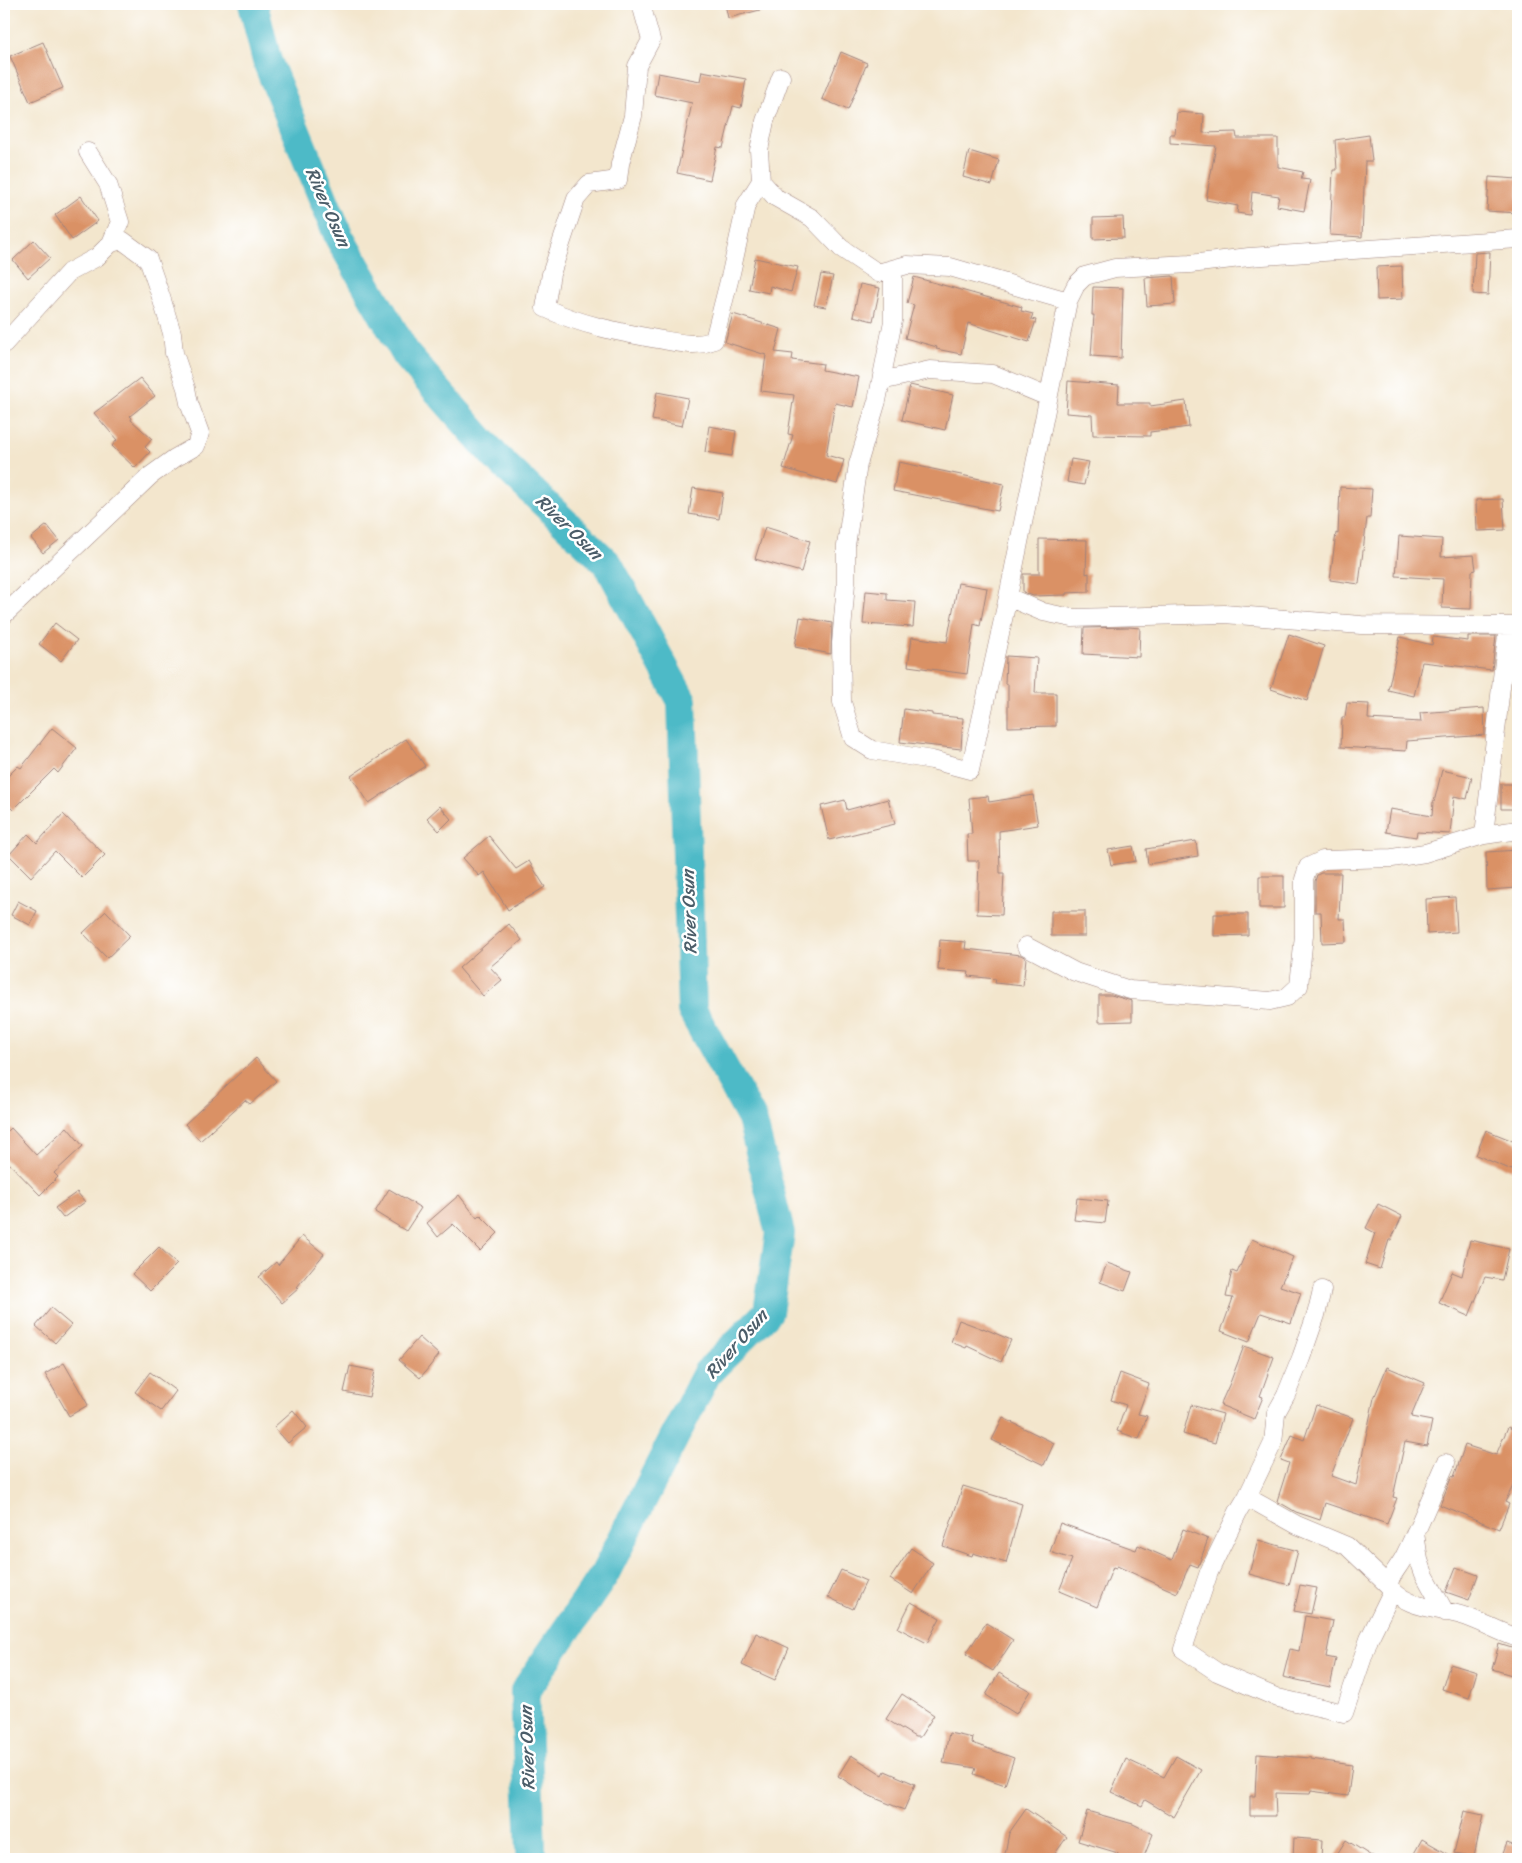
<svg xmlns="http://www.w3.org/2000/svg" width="1522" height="1863" font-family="Sriracha,sans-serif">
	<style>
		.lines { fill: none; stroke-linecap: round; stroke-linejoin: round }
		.river { stroke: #4dbac7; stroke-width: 30 }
		.building { fill: #da9165 }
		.minor-casing { stroke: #9e827c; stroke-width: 19 }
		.minor { stroke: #fff; stroke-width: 18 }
		.labels { text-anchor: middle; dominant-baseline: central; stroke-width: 5; stroke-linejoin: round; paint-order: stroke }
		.water-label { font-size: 18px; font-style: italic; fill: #4b5d69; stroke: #fff }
	</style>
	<rect width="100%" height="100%" fill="#fff"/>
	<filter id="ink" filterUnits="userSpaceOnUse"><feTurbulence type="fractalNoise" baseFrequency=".02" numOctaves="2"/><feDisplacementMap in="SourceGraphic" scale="10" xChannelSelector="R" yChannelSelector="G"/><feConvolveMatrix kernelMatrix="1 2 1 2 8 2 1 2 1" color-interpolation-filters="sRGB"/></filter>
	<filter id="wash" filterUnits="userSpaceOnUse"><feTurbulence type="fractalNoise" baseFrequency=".0096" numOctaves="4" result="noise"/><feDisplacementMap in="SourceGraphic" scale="20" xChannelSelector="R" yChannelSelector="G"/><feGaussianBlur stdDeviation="1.12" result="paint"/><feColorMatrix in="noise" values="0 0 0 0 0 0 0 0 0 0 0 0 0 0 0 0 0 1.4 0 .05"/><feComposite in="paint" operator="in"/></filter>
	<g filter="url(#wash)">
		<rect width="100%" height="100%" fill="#f3e6cd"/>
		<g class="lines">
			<!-- river -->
			<path class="river" d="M253 4 267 61 339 237 407 356 495 456 608 564 682 701 692 1010 752 1119 780 1233 768 1312 707 1373 604 1575 525 1691 531 1851 534 1859"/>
		</g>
		<g id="blocks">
			<!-- building -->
			<path class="building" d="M725 4H764V9L728 18Z
				M43 42 63 88 30 102 10 56Z
				M841 52 867 63 848 110 822 99Z
				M702 71 746 79 741 108 733 106 723 148 717 147 710 180 677 173 692 103 654 95 658 73 700 81Z
				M1177 112 1204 114 1203 133 1236 132 1237 138H1278V167L1303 172 1301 179 1310 180 1304 211 1277 206 1279 196 1252 192 1250 215 1237 213 1238 206 1206 200 1216 146 1170 143V134H1175Z
				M1369 135 1372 161H1365L1362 237 1330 235 1333 170H1337L1335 140Z
				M969 151 999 160 992 185 963 177Z
				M1489 177 1518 179V213L1487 211Z
				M81 196 98 221 72 240 55 215Z
				M1123 217 1124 238 1093 239V218Z
				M34 240 50 258 28 278 13 260Z
				M1490 252 1488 295 1473 294 1475 253Z
				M755 258 798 267 791 292 770 286 769 293 749 289Z
				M1402 266 1403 299 1377 300 1376 267Z
				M821 274 833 276 826 307 814 305Z
				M1173 276 1175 304 1147 306 1145 278Z
				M914 277 1022 307 1021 311 1033 314 1031 319 1036 320 1029 342 968 323 961 354 936 349 937 347 905 338 914 305 907 303Z
				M860 284 880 288 873 321 853 316Z
				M1093 287 1123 288 1121 358 1091 356 1094 315H1092Z
				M733 314 781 329 775 352 793 354 792 360 823 364 822 370 859 377 853 407 835 403 826 455 844 460 837 484 783 468 793 435 788 434 794 395 761 391 766 355 725 342Z
				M140 378 155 396 130 416 132 418 131 420 152 439 145 447 150 452 135 468 112 446 117 440 94 413Z
				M1068 381 1119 385 1118 403H1150V406L1186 401 1189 427 1150 432V436L1093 435 1092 415 1066 413Z
				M910 385 953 395 945 430 902 420Z
				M657 392 688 398 682 426 652 420Z
				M709 426 736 431 732 456 705 452Z
				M1071 459 1089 462 1084 485 1067 482Z
				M899 462 1004 484 998 511 893 491Z
				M1340 487 1372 489 1370 518H1367L1359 584 1330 580 1336 533 1338 534Z
				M693 488 723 493 719 519 689 514Z
				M1503 499 1505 530 1477 531 1476 500Z
				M47 525 59 540 43 553 31 538Z
				M765 527 810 541 801 572 755 559Z
				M1399 536 1442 539 1441 557 1474 555 1476 570 1472 571 1471 609 1442 608 1443 579 1396 576Z
				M1039 539 1087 540 1086 574 1089 573V592L1066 593V595L1033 596 1023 592V574H1039Z
				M958 583 987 588 980 626 974 624 967 674 908 666 912 637 947 642Z
				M866 591 887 593V600L915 602 913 627 863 624Z
				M800 617 832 623 831 654 795 647Z
				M55 623 77 640 61 661 39 644Z
				M1129 627 1140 628 1139 657 1083 654 1084 628Z
				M1289 634 1324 646 1307 701 1271 689Z
				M1468 636H1496L1492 670 1422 662 1414 696 1388 690 1400 637 1432 645 1433 637 1468 641Z
				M1006 656 1037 658 1035 693H1056V726L1008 727V684H1005Z
				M1347 703 1369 704 1368 719 1421 722 1420 713 1484 708 1485 735 1407 741 1406 751 1341 747 1342 717H1345Z
				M904 709 932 713V715L963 718 961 749 900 742Z
				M52 728 77 748 58 773 54 769 13 810 4 801V780L18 766 21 768Z
				M406 739 425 766 369 803 351 776Z
				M1442 770 1472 777 1467 799 1454 796 1450 834 1417 832 1416 837 1386 832 1390 809 1432 816 1433 802H1434Z
				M1501 784H1518V809H1501Z
				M1033 795 1038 825 999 831 1000 873H1004L1002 915 977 914 979 861H968L967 834H972L969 798 988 796 989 802Z
				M888 799 895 824 829 840 821 806 845 800 847 810Z
				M440 806 451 819 439 831 427 818Z
				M63 814 105 855 82 878 55 851 31 877 9 855 28 834 37 843Z
				M489 836 516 869 529 861 545 887 508 910 484 872 479 876 463 858Z
				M1196 841 1198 856 1148 864 1146 849Z
				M1133 846 1136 861 1111 865 1108 850Z
				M1518 850V888L1487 890 1486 852Z
				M1321 873H1341L1339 919H1345L1346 942 1322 943 1321 912H1315V881L1317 875Z
				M1259 876H1284V908H1259Z
				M1455 897 1457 932 1427 934 1426 899Z
				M18 901 37 911 30 925 11 915Z
				M106 911 130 936 107 958 83 933Z
				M1051 911H1085V936H1051Z
				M1214 914H1248V935L1214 936Z
				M509 924 522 940 490 967 502 980 483 996 459 968Z
				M940 940 966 942 965 949 1021 955 1026 958 1023 986 995 983 996 979 968 976 969 972 938 970Z
				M1099 995H1111L1132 1001V1021L1099 1022Z
				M256 1058 276 1081 250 1104 245 1100 200 1141 185 1124Z
				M67 1127 83 1146 54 1173 58 1177 40 1195 4 1158V1135L11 1128 36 1155Z
				M1486 1130 1518 1143V1156L1512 1170 1476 1155Z
				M389 1189 421 1208 406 1231 375 1212Z
				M77 1192 85 1202 63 1218 55 1208Z
				M459 1195 477 1218 480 1215 498 1233 480 1251 453 1224 438 1237 427 1223Z
				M1077 1198 1108 1201 1105 1223 1074 1220Z
				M1378 1204 1402 1216 1391 1240H1389L1380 1269 1365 1264 1375 1233 1366 1228Z
				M302 1236 324 1254 297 1287 299 1288 282 1303 259 1277 276 1262 278 1265Z
				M1252 1239 1293 1257 1280 1286 1301 1293 1291 1323 1261 1313 1249 1342 1221 1331 1233 1298 1226 1297 1232 1271 1237 1273Z
				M1470 1240 1509 1249 1502 1280 1485 1277 1469 1316 1439 1303 1452 1272 1462 1276Z
				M159 1247 177 1264 150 1291 132 1274Z
				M1107 1263 1132 1272 1125 1291 1100 1282Z
				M51 1308 71 1325 55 1343 36 1326Z
				M959 1320 983 1329V1328L1011 1340 1001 1362 967 1346 966 1348 951 1342Z
				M419 1337 439 1355 420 1378 399 1360Z
				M1244 1346 1274 1357 1260 1396 1263 1397 1254 1419 1220 1405 1230 1383Z
				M64 1363 88 1405 69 1416 45 1374Z
				M350 1366 375 1371 369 1397 344 1392Z
				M1387 1367 1425 1383 1411 1417 1432 1421 1427 1446 1405 1442 1393 1497 1397 1498 1387 1524 1325 1503 1320 1520 1296 1512 1277 1501 1289 1463 1281 1460 1292 1435 1304 1440 1316 1405 1353 1418 1331 1476 1356 1485 1374 1398Z
				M150 1372 176 1391 161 1411 135 1392Z
				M1120 1373 1149 1384 1138 1414 1147 1416 1139 1439 1117 1431 1126 1405 1111 1400Z
				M1191 1405 1223 1414 1215 1443 1183 1434Z
				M293 1410 307 1427 288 1443 274 1427Z
				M1003 1418 1054 1443 1044 1465 992 1440Z
				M1508 1427 1518 1432V1476L1505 1502 1509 1504 1499 1529 1440 1505 1452 1476 1454 1477 1465 1445 1496 1455Z
				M963 1486 1022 1504 1006 1563 973 1553 972 1556 943 1546Z
				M1060 1523 1136 1550 1138 1545 1172 1560 1183 1529 1208 1539 1198 1567 1190 1564 1177 1593 1117 1566 1116 1568 1113 1567 1097 1607 1059 1591 1072 1559 1050 1552Z
				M1258 1540 1298 1551 1289 1585 1249 1574Z
				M911 1548 933 1563 913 1594 890 1579Z
				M1456 1567 1478 1575 1469 1600 1446 1592Z
				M841 1570 866 1581 853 1609 828 1597Z
				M1300 1585 1317 1588 1311 1614 1294 1611Z
				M911 1602 940 1618 927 1643 898 1628Z
				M1305 1616 1333 1621 1326 1657 1336 1659 1330 1687 1283 1677 1290 1649 1299 1651Z
				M986 1623 1013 1640 993 1671 966 1654Z
				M756 1633 789 1648 775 1680 742 1665Z
				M1499 1644 1518 1650V1677L1492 1669Z
				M1450 1664 1477 1672 1469 1698 1442 1689Z
				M999 1673 1030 1691 1016 1714 986 1695Z
				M902 1694 934 1715 920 1737H915L886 1719Z
				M949 1733 973 1738 972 1743 1014 1758 1005 1785 974 1774 976 1768 943 1763Z
				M1257 1754 1311 1758V1759L1352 1765 1348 1796 1311 1791 1310 1794 1275 1793 1276 1816H1250V1796H1255Z
				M851 1755 883 1775 885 1771 915 1784 904 1810 870 1796 838 1776Z
				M1176 1756 1201 1770 1174 1817 1145 1800 1142 1806 1111 1792 1126 1759 1164 1777Z
				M1026 1809 1067 1837 1051 1859H1004L1009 1833Z
				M1087 1811 1133 1824 1153 1834 1143 1859H1116L1118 1853 1078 1841Z
				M1464 1811 1483 1815 1474 1857 1454 1853Z
				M1294 1838 1322 1840 1321 1859H1293Z
				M1422 1839 1457 1859H1411Z
				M1346 1840 1376 1859H1334Z
				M1507 1843 1518 1847V1859H1501Z"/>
		</g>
	</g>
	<g filter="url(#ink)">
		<use href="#blocks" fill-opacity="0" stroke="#9e827c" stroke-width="1"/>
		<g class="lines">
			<defs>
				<path id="minor" d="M641 4 651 40 637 66 633 116 620 164 618 180 589 184 576 199 551 274 545 308C581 325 618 332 657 339 675 342 697 348 714 340L731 273 746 205 761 181
					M781 77 765 121 759 150 761 181 775 197 812 218 841 248 878 273 907 265 950 267 1068 301
					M893 269V321L877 401 858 464 846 546V583L841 643 842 702 853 738 872 750 932 760 970 770 1008 597 1068 301 1076 285 1085 276 1115 268 1190 264 1249 257 1518 239
					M4 344 69 272 97 257 111 243 120 222 108 184 88 152
					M881 381 930 370 993 374 1048 397
					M1008 597 1043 612 1072 618 1224 614 1361 625 1518 626
					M4 615 150 476 175 458 196 446 200 433 189 403 186 388 174 353 172 333 161 297 148 259 122 240 111 243
					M1484 835 1508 626
					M1026 946 1075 972 1130 990 1270 1001 1287 997 1299 986 1304 935V879L1308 867 1323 860 1392 858 1425 853 1484 835 1518 830
					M1446 1463C1432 1494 1420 1525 1405 1555 1400 1566 1391 1574 1388 1585 1403 1608 1438 1608 1461 1615 1481 1621 1499 1632 1518 1638
					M1247 1497 1273 1443 1276 1413 1286 1395 1301 1358 1316 1315 1322 1290
					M1415 1533 1419 1560 1424 1574 1445 1612
					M1388 1585 1347 1546 1297 1525 1247 1497 1238 1512 1209 1572 1183 1649 1217 1672 1278 1698 1344 1713 1369 1639 1392 1592"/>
			</defs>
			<!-- minor casing -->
			<use href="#minor" class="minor-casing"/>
			<!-- minor -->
			<use href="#minor" class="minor"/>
		</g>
	</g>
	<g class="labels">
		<!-- water labels -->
		<g class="water-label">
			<text transform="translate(328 207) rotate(66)">River Osun</text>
			<text transform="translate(569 527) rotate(44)">River Osun</text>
			<text transform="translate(689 912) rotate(-92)">River Osun</text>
			<text transform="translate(736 1344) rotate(-49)">River Osun</text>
			<text transform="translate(527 1748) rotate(-92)">River Osun</text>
		</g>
	</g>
	<!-- margin -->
	<rect width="1522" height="1863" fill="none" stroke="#fff" stroke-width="20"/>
</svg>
